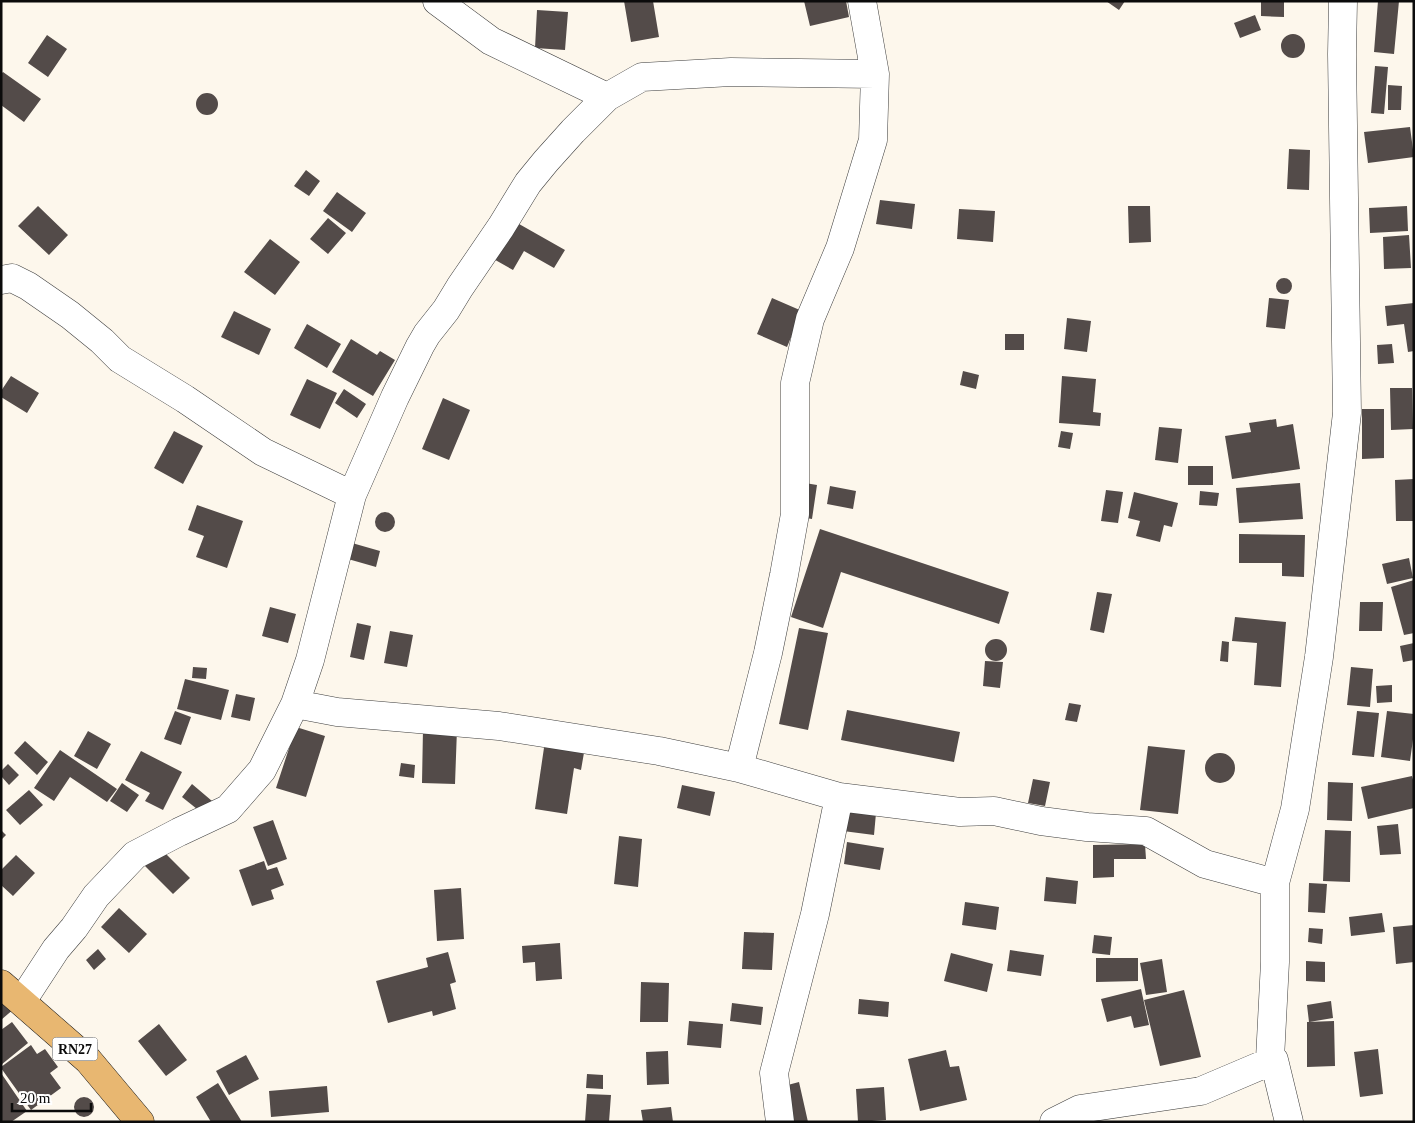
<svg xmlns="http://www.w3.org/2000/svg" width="1415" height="1123" font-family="'Times New Roman',serif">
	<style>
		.building { fill: #534b49 }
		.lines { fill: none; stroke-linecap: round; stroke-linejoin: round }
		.minor-casing { stroke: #3e3e3e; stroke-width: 29 }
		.major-casing { stroke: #1c1c1c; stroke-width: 29 }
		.minor { stroke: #fff; stroke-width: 28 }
		.major { stroke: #e8b771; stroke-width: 28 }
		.labels { text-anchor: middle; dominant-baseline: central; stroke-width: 5; stroke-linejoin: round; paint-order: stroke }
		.shield { fill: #fff; stroke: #545454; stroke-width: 1 }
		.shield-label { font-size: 14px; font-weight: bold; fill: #0b0b0b }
	</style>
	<rect width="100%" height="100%" fill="#fdf7ec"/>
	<!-- building -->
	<path class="building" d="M624 1H653L659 37 631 42Z
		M804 1H846L849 17 810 26Z
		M1106 1H1125L1119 10Z
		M1261 1H1284V17L1261 16Z
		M1378 1H1399L1394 54 1374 52Z
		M537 10 568 12 565 50 535 48Z
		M1255 15 1261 30 1240 38 1234 23Z
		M1281 46a12 12 0 1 1 24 0a12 12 0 1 1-24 0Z
		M47 35 67 49 48 77 28 63Z
		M1375 66 1388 67 1384 114 1371 113Z
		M3 72 41 99 24 122 1 105V74Z
		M1388 85 1402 86 1401 110H1388Z
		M196 104a11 11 0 1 1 22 0a11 11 0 1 1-22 0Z
		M1410 127 1414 157 1368 163 1364 132Z
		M1289 149 1310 150 1309 190 1287 189Z
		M306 170 320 181 309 196 294 186Z
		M337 192 366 213 352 232 323 211Z
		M880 200 915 204 912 229 876 224Z
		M38 206 68 235 49 255 18 226Z
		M1128 206H1150L1151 242 1129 243Z
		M1407 206 1408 231 1370 233 1369 208Z
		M959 209 995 211 993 242 957 239Z
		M328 218 346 233 328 254 310 239Z
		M512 220 565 250 554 268 524 251 513 270 490 257Z
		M1409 235 1411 268 1384 269 1383 237Z
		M270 239 300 262 275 295 244 272Z
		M1276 286a8 8 0 1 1 16 0a8 8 0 1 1-16 0Z
		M772 298 802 311 787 347 757 334Z
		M1269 298 1289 300 1285 329 1266 327Z
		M1414 303V351L1408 352 1404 324 1387 326 1385 306Z
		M234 311 271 329 259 355 221 337Z
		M1067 318 1091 321 1087 352 1064 349Z
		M307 324 341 344 327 368 294 348Z
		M1005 334H1024V350H1005Z
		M351 339 377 355 380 351 395 360 373 396 332 372Z
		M1392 344 1394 363 1378 364 1377 345Z
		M963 371 979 375 976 389 960 385Z
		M11 376 39 393 27 413 1 397V391Z
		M1062 376 1096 379 1093 412 1101 413 1100 426 1059 423Z
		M307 379 337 393 320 429 290 415Z
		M1390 388H1412L1413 429 1391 430Z
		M344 389 366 404 357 418 335 403Z
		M443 398 470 410 449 460 422 449Z
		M1362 409H1384V458L1362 459Z
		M1276 419 1277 427 1293 424 1300 469 1232 479 1225 436 1251 432 1249 423Z
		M1159 427 1182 429 1178 463 1155 460Z
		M174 431 203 446 183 484 154 468Z
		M1061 431 1073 433 1070 449 1058 447Z
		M1188 466H1213V485H1188Z
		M1414 479V521H1396L1395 480Z
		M805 483 817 485 812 519 800 517Z
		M1300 483 1303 519 1239 523 1236 488Z
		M830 486 856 491 853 509 827 504Z
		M1106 490 1123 492 1118 523 1101 521Z
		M1200 491 1219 493 1217 506 1199 505Z
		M1134 492 1178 503 1172 527 1164 525 1160 542 1136 536 1140 521 1128 518Z
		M197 505 243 521 227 568 196 557 204 536 188 530Z
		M375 522a10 10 0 1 1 20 0a10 10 0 1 1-20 0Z
		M820 529 1009 592 999 624 841 572 823 628 791 617Z
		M1239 534 1305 535 1304 577 1282 576V563H1239Z
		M352 543 380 551 376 567 348 559Z
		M1409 558 1413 578 1387 584 1382 564Z
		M1414 580V633L1404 635 1391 587Z
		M1097 592 1112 594 1104 633 1090 630Z
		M1360 602H1383L1382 631H1359Z
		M270 607 296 614 288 643 262 636Z
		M1235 617 1286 622 1281 687 1254 685 1257 643 1232 641Z
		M357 623 371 626 364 660 350 657Z
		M799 628 828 633 808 730 779 724Z
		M390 631 413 635 407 667 384 663Z
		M985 650a11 11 0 1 1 22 0a11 11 0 1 1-22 0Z
		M1222 641 1229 642 1228 662 1220 661Z
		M1414 643V660L1403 662 1400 646Z
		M985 661 1003 662 1000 688 983 686Z
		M193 667 207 668 206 679 192 678Z
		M1351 667 1373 669 1370 707 1347 705Z
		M185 679 229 690 221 720 177 709Z
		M1392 685V702L1377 703 1376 686Z
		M236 694 255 698 250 721 231 717Z
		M1069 703 1081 705 1077 722 1065 720Z
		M847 710 960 732 954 762 841 740Z
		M175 711 191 717 181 745 164 739Z
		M1357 711 1379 713 1374 757 1352 755Z
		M1387 711 1414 714V732L1410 761 1381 757Z
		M296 727 325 736 306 797 276 788Z
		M423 729H457L455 784 422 783Z
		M88 731 111 744 97 769 74 756Z
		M25 741 48 762 37 775 14 753Z
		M545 741 585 747 581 770 574 768 567 814 535 809Z
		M1148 746 1185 750 1178 814 1140 810Z
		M60 750 117 789 107 802 70 777 54 801 34 788Z
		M141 751 182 772 163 810 145 801 150 793 125 780Z
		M1205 768a15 15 0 1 1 30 0a15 15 0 1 1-30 0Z
		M401 763 415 765 414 778 399 776Z
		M8 764 19 775 9 785 1 776V771Z
		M1412 776 1414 783V808L1368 819 1361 787Z
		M1033 779 1050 782 1045 806 1028 803Z
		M1328 782 1353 783 1352 821 1327 820Z
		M122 783 139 795 127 812 110 801Z
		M192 784 212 801 202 813 182 797Z
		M682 785 715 792 710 816 677 808Z
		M29 790 43 805 20 825 6 810Z
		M845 810 876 813 874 835 843 831Z
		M273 820 287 859 268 866 253 827Z
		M1398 824 1401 854 1380 855 1377 826Z
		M1 830 6 835 1 840Z
		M1325 830 1351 831 1350 882 1323 881Z
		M619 836 642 839 638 887 614 884Z
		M847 842 884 848 880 870 844 864Z
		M1145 844 1146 859H1114V877L1093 878V845Z
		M162 850 190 878 173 894 145 866Z
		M16 855 35 873 13 896 1 885V870Z
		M264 861 267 870 277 867 284 885 271 890 274 899 252 906 239 870Z
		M1046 877 1078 881 1076 904 1044 901Z
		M1309 883 1327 884 1325 913 1308 912Z
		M461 888 464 939 437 941 434 890Z
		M965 902 999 907 996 930 962 925Z
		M119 908 147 934 129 953 101 927Z
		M1382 913 1385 932 1351 936 1349 917Z
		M1414 925V962L1396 964 1393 927Z
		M1309 928 1323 929 1322 944 1308 942Z
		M744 932 774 933 772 970 742 969Z
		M1094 935 1112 937 1110 955 1092 953Z
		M560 943 562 979 536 981 535 962 523 963 522 946Z
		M98 949 106 959 94 970 86 960Z
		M1010 950 1044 955 1041 976 1007 971Z
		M448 952 456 982 450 984 456 1009 433 1016 432 1011 388 1023 376 981 428 967 426 958Z
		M951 953 993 964 987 992 944 981Z
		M1096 958H1138V981L1096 982Z
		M1162 959 1167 992 1146 995 1140 963Z
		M1306 961 1325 962V982L1306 981Z
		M641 982 669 983 668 1022H640Z
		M1141 989 1149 1025 1134 1028 1131 1016 1107 1022 1101 999Z
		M1184 990 1201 1057 1160 1066 1144 1000Z
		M1 994 15 1008 1 1020Z
		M859 999 889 1002 888 1017 858 1014Z
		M1331 1001 1333 1018 1309 1022 1307 1005Z
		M732 1003 763 1007 761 1025 730 1021Z
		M689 1021 723 1024 721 1048 687 1045Z
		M1334 1021 1335 1066 1307 1067V1022Z
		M12 1022 28 1043 1 1065V1030Z
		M159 1024 187 1060 166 1076 138 1041Z
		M31 1045 37 1054 45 1049 58 1067 50 1073 61 1088 31 1110 1 1068V1067Z
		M1378 1049 1383 1094 1360 1097 1354 1052Z
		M946 1050 950 1067 959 1066 967 1100 920 1111 908 1059Z
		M668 1051 669 1084 647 1085 646 1052Z
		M246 1055 259 1079 229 1095 216 1071Z
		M1 1073 27 1111 11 1122H1Z
		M587 1074 603 1075V1089L586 1088Z
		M799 1082 808 1122H791L784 1086Z
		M218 1083 242 1122H211L196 1097Z
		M327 1086 329 1112 271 1117 269 1091Z
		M884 1087 886 1120 858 1122 856 1089Z
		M587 1094 611 1095 609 1122H585Z
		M74 1107a10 10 0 1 1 20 0a10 10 0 1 1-20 0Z
		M671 1107 673 1122H643L641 1110Z"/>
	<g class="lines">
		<defs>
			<path id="minor" d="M437 1 491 41 607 97
				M1 280 12 278 28 286 70 315 102 341 120 359 185 399 263 452 352 495
				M295 704 337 712 499 726 659 751 739 768 839 797 960 812 994 811 1041 821 1087 827 1146 831 1205 864 1275 883
				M739 768 768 653 784 575 795 514V383L810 319 840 248 873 140 875 74 862 1
				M22 1001 56 949 74 928 96 896 135 855 179 832 228 809 262 770 295 704 310 660 352 495 395 397 420 346 427 334 446 310 460 287 501 227 528 183 546 161 573 131 607 97 642 77 731 72 875 74
				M780 1122 774 1073 815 914 839 797
				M1054 1122 1080 1109 1201 1091 1274 1060
				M1289 1122 1274 1060 1270 1059 1275 962V883L1295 809 1319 657 1347 413 1342 54 1343 1"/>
			<path id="major" d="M1 984 88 1060 140 1122"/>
		</defs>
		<!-- minor casing -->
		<use href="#minor" class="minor-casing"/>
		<!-- major casing -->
		<use href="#major" class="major-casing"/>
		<!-- minor -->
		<use href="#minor" class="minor"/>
		<!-- major -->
		<use href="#major" class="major"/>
	</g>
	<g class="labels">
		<!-- shield labels -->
		<rect class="shield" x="52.5" y="1037.5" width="45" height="23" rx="4"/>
		<g class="shield-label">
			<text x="75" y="1049">RN27</text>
		</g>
	</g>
	<!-- border -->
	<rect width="1415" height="1123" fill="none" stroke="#0b0b0b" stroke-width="5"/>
	<!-- scale -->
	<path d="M12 1103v8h79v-8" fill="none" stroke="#0b0b0b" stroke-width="2.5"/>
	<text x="20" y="1103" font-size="15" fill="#0b0b0b" stroke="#ffffff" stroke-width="4" paint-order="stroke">20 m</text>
</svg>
